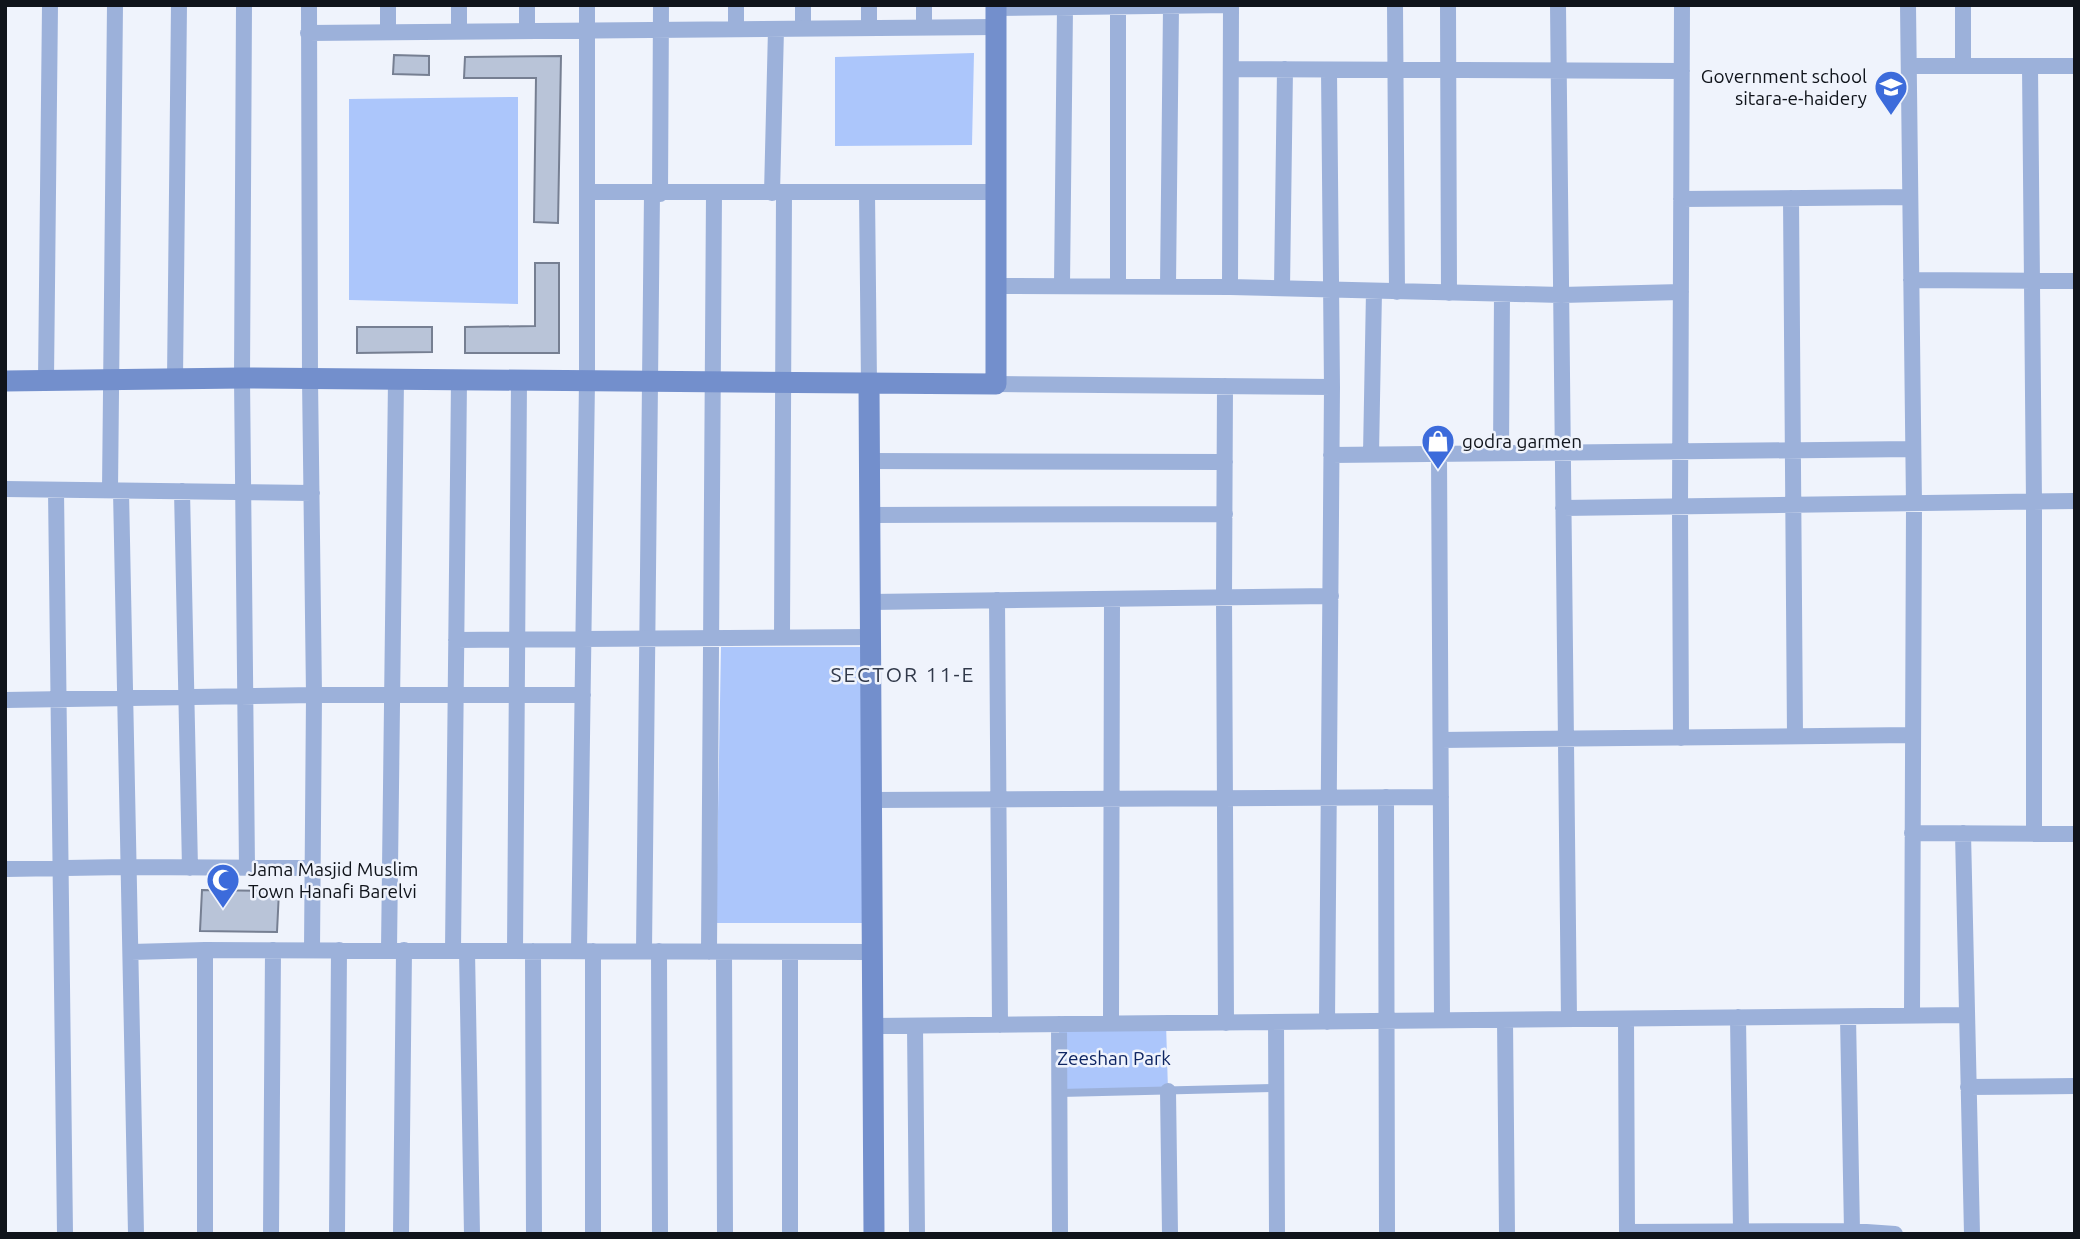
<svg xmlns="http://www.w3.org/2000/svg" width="2080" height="1239" font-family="Ubuntu,sans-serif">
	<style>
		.green { fill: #acc6fb }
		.building { fill: #b9c4d8; stroke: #767f92; stroke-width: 2 }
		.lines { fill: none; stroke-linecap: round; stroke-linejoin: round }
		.lane { stroke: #9cb1da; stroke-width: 8 }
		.street { stroke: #9cb1da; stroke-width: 16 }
		.secondary { stroke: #738fcc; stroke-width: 21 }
		.labels { text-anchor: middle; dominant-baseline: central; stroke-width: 5; stroke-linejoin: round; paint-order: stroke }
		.poi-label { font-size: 19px; fill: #10141b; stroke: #eff3fc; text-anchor: start }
		.park-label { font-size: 19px; fill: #0e2562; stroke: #eff3fc }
		.neighbourhood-label { font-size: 21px; letter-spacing: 2px; fill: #31394a; stroke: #eff3fc }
	</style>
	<rect width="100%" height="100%" fill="#eff3fc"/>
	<!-- green -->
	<path class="green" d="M974 53 972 145 835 146V57Z
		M518 97V304L349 300V99Z
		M721 647H862V923H716Z
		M1166 1023 1168 1091 1060 1093 1059 1024Z"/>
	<!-- building -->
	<path class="building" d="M394 55 429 56V75L393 74Z
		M561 56 558 223 534 222 536 78H464L465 57Z
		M535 263H559V353H465V327L535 326Z
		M357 327H432V352L357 353Z
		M202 890 279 891 277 932 200 931Z"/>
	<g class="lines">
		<!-- lane -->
		<path class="lane" d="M1060 1093 1277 1088"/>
		<!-- street -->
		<path class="street" d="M244 5 242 378 247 868
			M309 5 310 379 314 695 312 950
			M388 5V32
			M527 5V31
			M869 5V28
			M1395 5 1397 292
			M1448 5 1449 293
			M1558 5 1569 1019
			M1908 5 1914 504 1912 1016
			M996 8 1230 5
			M924 28V5
			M736 29V5
			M803 29V5
			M459 31V5
			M308 33 995 27
			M1909 66H2075
			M1963 66V5
			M2030 66 2034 502V834
			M1232 69 1682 71
			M587 192H997
			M867 192 869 384
			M772 193 776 29
			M660 194 661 5
			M1791 198 1795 736
			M1681 199 1910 197
			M1911 280 2075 281
			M1062 285 1065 7
			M996 286 1230 287 1561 295 1681 292
			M1118 286V5
			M1168 286 1171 7
			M1230 287 1231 5
			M1282 288 1285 69
			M46 380 50 5
			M175 380 179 5
			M996 384 1332 387
			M1225 386 1224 597 1226 1023
			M1501 453 1502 294
			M1371 454 1374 291
			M1439 454 1442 1020
			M1331 455 1913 449
			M869 461 1225 462
			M5 489 312 493
			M56 490 65 1234
			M110 490 115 5
			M121 491 136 1234
			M182 491 190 868
			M1563 508 2075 501
			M870 515 1225 514
			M997 600 1000 1025
			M871 602 1331 596
			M782 637 784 193
			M456 640 871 637
			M5 700 314 695H583
			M1681 738 1680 507 1682 5
			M1441 740 1912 735
			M1386 797 1387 1234
			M872 800 1441 797
			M1912 833 2075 834
			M1963 833 1972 1234
			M5 869 127 867 312 868
			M205 950V1234
			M389 950 396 380
			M453 951 459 381
			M467 951 472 1234
			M515 951 519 381
			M533 951 534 1234
			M579 951 587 381V5
			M644 951 652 193
			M659 951 660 1234
			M131 952 205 950 873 952
			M709 952 714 193
			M724 952 725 1234
			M1738 1017 1741 1231
			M1848 1017 1852 1231
			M1626 1019 1627 1234
			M1505 1020 1507 1234
			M1276 1022 1277 1234
			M1327 1022 1332 387 1329 70
			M1059 1024 1060 1234
			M1111 1024 1112 599
			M874 1026 1967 1015
			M915 1026 917 1234
			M1968 1087 2075 1086
			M1168 1091 1170 1234
			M1627 1232 1852 1231 1895 1234
			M271 1234 273 950
			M337 1234 339 950
			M401 1234 404 950
			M593 1234V951
			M790 1234V952"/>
		<!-- secondary -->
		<path class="secondary" d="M5 381 242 378 996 384V5
			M869 384 874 1234"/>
	</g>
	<!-- icons -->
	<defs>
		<symbol id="school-pin" viewBox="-11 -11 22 30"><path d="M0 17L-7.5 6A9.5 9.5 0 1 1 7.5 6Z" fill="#3c6bdb" stroke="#eff3fc"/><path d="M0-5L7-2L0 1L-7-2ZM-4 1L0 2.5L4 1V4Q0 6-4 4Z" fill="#fff"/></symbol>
		<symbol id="shop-pin" viewBox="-11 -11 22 30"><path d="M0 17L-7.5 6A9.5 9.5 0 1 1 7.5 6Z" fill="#3c6bdb" stroke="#eff3fc"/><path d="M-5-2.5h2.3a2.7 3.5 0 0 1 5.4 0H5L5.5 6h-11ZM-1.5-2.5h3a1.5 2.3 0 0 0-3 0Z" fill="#fff"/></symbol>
		<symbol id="mosque-pin" viewBox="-11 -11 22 30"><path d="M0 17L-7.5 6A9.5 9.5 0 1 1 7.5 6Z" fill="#3c6bdb" stroke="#eff3fc"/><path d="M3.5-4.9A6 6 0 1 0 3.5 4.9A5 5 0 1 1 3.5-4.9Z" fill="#fff"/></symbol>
	</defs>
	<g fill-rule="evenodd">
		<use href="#school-pin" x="1872" y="68" width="38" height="52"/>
		<use href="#shop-pin" x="1419" y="422" width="38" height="52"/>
		<use href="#mosque-pin" x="204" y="861" width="38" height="52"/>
	</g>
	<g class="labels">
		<!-- poi labels -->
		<g class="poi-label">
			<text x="1867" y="76" text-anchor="end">Government school<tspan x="1867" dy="22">sitara-e-haidery</tspan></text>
			<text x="1462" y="441">godra garmen</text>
			<text x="248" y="869">Jama Masjid Muslim<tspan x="248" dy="22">Town Hanafi Barelvi</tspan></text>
		</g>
		<!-- park labels -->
		<g class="park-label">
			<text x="1114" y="1058">Zeeshan Park</text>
		</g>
		<!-- neighbourhood labels -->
		<g class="neighbourhood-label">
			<text x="903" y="674">SECTOR 11-E</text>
		</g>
	</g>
	<!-- border -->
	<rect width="2080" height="1239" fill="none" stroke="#10141b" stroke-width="14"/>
</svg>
